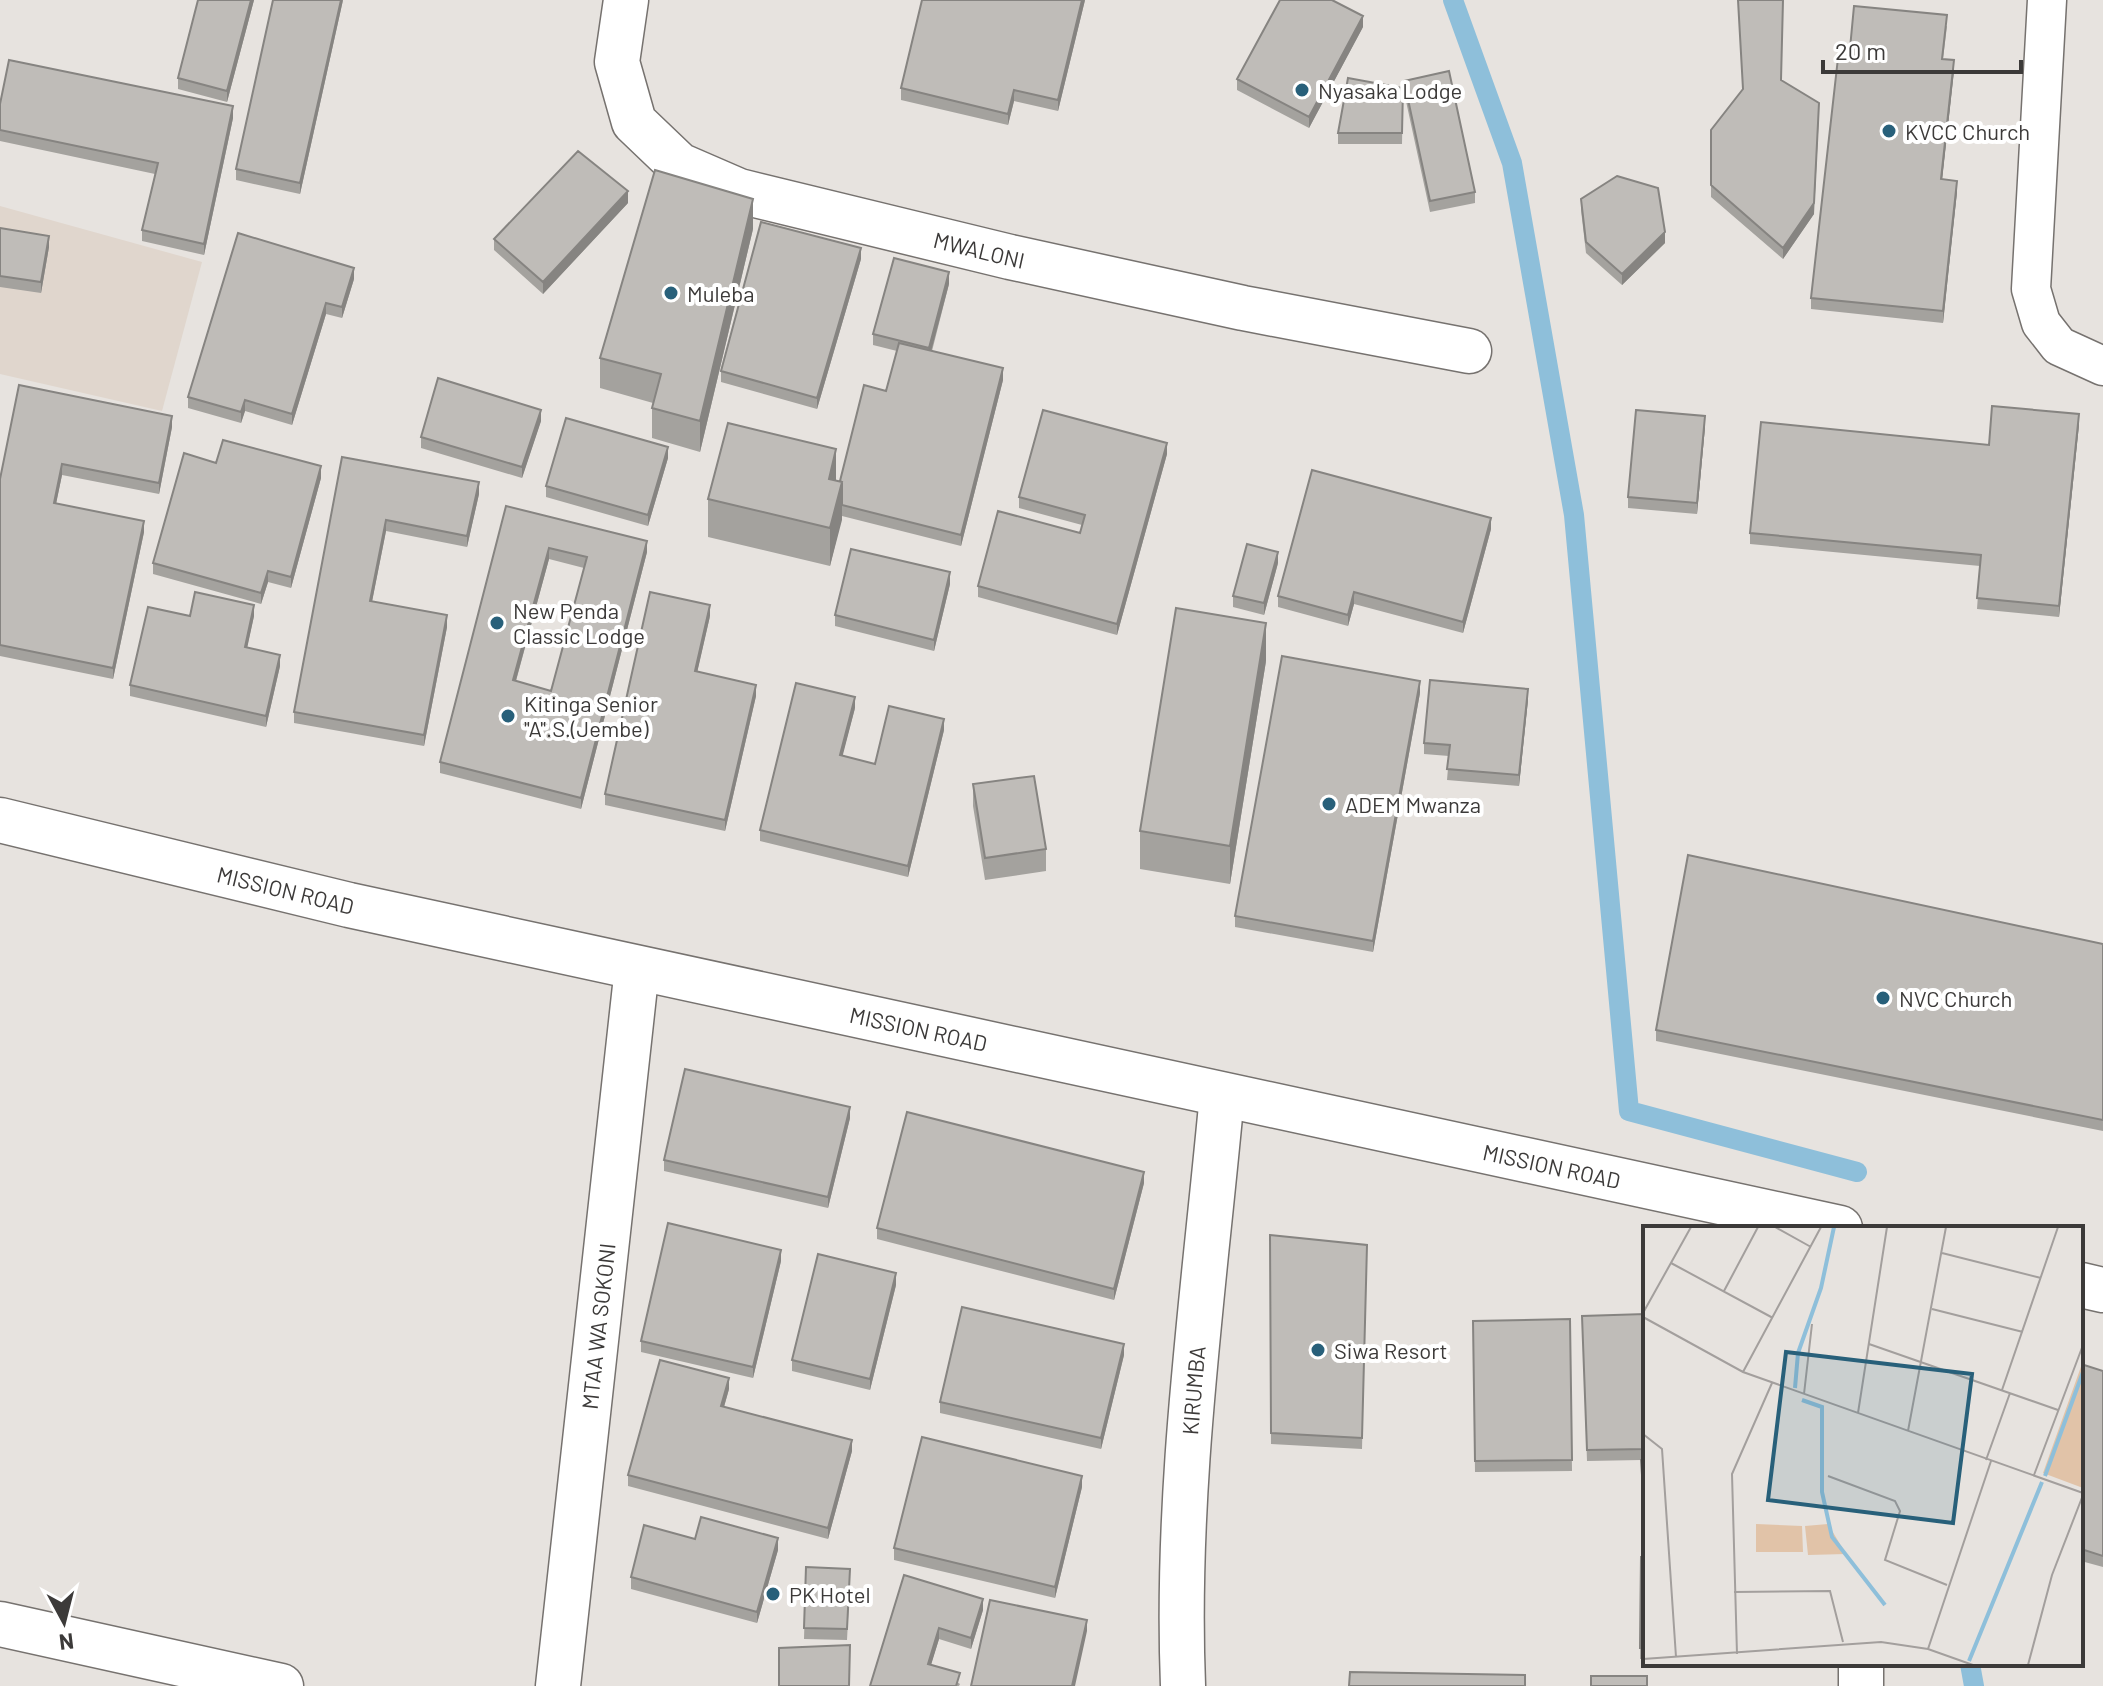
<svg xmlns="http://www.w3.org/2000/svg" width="2103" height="1686" font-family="Barlow,sans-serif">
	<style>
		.built { fill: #e0d6cd }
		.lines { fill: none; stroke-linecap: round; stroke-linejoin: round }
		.stream { stroke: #8ebfda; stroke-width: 20 }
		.service-casing { stroke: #76726f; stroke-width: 41 }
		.minor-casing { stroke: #76726f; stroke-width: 47 }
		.tertiary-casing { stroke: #76726f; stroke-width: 47 }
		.service { stroke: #fff; stroke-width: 38 }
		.minor { stroke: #fff; stroke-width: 44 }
		.tertiary { stroke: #fff; stroke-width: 44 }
		.wall { fill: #a4a29e; fill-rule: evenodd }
		.shaded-wall { fill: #868481 }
		.building { fill: #bfbcb8; stroke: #868481; stroke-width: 2; fill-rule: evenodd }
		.poi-dot { fill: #28607a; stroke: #fff; stroke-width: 3 }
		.labels { text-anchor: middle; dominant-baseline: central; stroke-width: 8; stroke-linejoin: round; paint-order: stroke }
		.poi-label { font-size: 22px; fill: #3c3a39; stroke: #fff; text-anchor: start }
		.street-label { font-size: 22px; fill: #3c3a39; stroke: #fff }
		.inset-river { fill: none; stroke: #8ebfda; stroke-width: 4 }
		.inset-road { fill: none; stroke: #a39f9d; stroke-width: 2 }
		.view { fill: #28607a; fill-opacity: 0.15; stroke: #28607a; stroke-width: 4 }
		.inset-edge { fill: none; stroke: #3c3a39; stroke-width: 4 }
	</style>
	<rect width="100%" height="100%" fill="#e7e3df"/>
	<!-- built -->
	<path class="built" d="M0 206 202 262 162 411 0 374Z"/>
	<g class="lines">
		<!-- stream -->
		<path class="stream" d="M1453 0 1512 163 1574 515 1629 1111 1857 1172
			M1970 1664 1974 1686"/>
		<defs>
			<path id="service" d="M2047 0 2031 289 2041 323 2059 346 2103 366"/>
			<g id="minor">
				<path id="s1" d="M626 0 617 62 634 122 679 165 739 191 1010 257 1243 308 1469 351"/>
				<path d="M0 1624 281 1686"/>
				<path d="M1861 1664V1686"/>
				<path id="s2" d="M558 1686 637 968"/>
				<path id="s3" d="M1183 1686C1175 1489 1204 1291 1222 1095"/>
			</g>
			<g id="tertiary">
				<path id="s4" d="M0 820 349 905 1840 1228"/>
				<path d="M2081 1285 2103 1290"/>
			</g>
		</defs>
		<!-- service casing -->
		<use href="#service" class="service-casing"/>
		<!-- minor casing -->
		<use href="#minor" class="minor-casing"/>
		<!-- tertiary casing -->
		<use href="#tertiary" class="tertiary-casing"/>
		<!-- service -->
		<use href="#service" class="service"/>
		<!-- minor -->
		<use href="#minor" class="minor"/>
		<!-- tertiary -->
		<use href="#tertiary" class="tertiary"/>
	</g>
	<!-- wall -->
	<path class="wall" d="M198 0H254L227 102 178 89V78Z
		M343 0 300 194 236 180V169Z
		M1085 0 1058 111 1014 101 1008 125 901 100V88Z
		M1947 26 1943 59 1954 71 1942 179 1957 192 1943 323 1811 309V298L1849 59Z
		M1363 27 1309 128 1237 90V79Z
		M1782 80 1814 214 1783 259 1711 197V130Z
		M1404 81 1475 192V203L1430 212 1404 92Z
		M1403 88 1402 144H1338V133Z
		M0 104 233 118 204 255 142 241V230L155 174 0 141Z
		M1581 199 1665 243 1622 285 1586 253 1581 210Z
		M628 203 543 294 494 250V239Z
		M0 228 49 247 41 293 0 287Z
		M753 229 700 452 652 438V408L653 403 600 388V358Z
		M861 259 817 409 721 382V371Z
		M354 279 342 318 326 314 292 425 245 411 241 423 188 408V397Z
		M949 284 932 351 1003 380 961 546 842 516 830 566 708 537V499L836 480 840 481 886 391 897 351 873 345V334Z
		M541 421 522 478 421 448V437Z
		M2079 425 2059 617 1977 609 1980 566 1750 544V533L1989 445Z
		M172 427 159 494 62 475 56 503 144 532 113 679 0 656V479Z
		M1705 427 1697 514 1628 508V497Z
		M1167 454 1117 635 978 597V586L1080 533 1082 525 1019 508V497Z
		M342 457 479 494 467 547 386 531 372 601 447 627 424 746 294 723V712Z
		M668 458 648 526 546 497V486Z
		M216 463 321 478 291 588 268 582 261 604 153 574V563Z
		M506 506 647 552 581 809 440 773V762ZM549 559 584 568 551 691 516 681Z
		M1491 529 1463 633 1354 604 1348 626 1278 607V596Z
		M1278 563 1264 615 1233 607V596Z
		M950 584 934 651 835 626V615Z
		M190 616H254L247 647 280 666 266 727 130 696V685Z
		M710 616 697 672 756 696 725 831 605 805V794Z
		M1266 661 1230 884 1140 869V831Z
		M1420 693 1373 952 1235 927V916Z
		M1528 700 1519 786 1447 780 1449 756 1424 754V743Z
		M855 708 842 756 875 764 944 730 908 877 760 841V830Z
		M973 784 1046 849V871L985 880 973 806Z
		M2103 944V1131L1656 1041V1030Z
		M850 1118 828 1208 664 1171V1160Z
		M1144 1183 1114 1300 877 1239V1228Z
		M1270 1235 1367 1245 1362 1449 1271 1444Z
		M781 1261 753 1378 641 1352V1341Z
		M896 1285 870 1390 792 1371V1360Z
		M1645 1314V1531L1641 1460 1587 1461 1582 1316Z
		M1570 1319 1572 1471 1475 1472 1473 1321Z
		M1124 1355 1101 1449 940 1413V1402Z
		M2081 1364 2103 1371V1567L2081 1561Z
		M729 1389 724 1407 852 1451 828 1539 628 1486V1475Z
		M1082 1487 1055 1598 894 1560V1548Z
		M695 1539 778 1550 757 1623 631 1589V1577Z
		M1641 1557H1645V1659H1640Z
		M806 1567 850 1580 847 1640 804 1639Z
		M904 1575 983 1610 971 1649 939 1639 931 1664 960 1684 959 1686H870Z"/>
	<!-- shaded-wall -->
	<path class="shaded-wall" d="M251 0H254L227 102V91Z
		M341 0H343L300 194V183Z
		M1082 0H1085L1058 111V100Z
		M1363 16V27L1309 128V117Z
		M1954 60V71L1941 190V179Z
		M1014 90V101L1008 125V114Z
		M233 106V118L204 255V244Z
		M1819 114 1814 214 1783 259V248Z
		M1957 181V192L1943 323V311Z
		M628 191V203L543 294V282Z
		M753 199V229L700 452V421Z
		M1665 232V243L1622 285V274Z
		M49 236V247L41 293V282Z
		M861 248V259L817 409V398Z
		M354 268V279L342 318V307Z
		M949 272V284L929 359V348Z
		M326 303V314L292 425V414Z
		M1003 368V380L961 546V535Z
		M245 400V411L241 423V412Z
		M541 410V421L522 478V467Z
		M2079 414V425L2059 617V606Z
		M172 416V427L159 494V483Z
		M1705 416V427L1697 514V503Z
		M1167 443V454L1117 635V624Z
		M668 447V458L648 526V515Z
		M836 449V487L829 479Z
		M62 464V475L54 514V503Z
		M321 466V478L291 588V577Z
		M479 482V494L467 547V536Z
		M842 482V520L830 566V528Z
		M1491 518V529L1463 633V622Z
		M386 520V531L370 612V601Z
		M144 521V532L113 679V668Z
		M647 541V552L581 809V798Z
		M549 548V559L513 691V680Z
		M1278 552V563L1264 615V603Z
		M268 571V582L261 604V593Z
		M950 572V584L934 651V640Z
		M1354 592V604L1348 626V615Z
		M254 605V616L245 658V647Z
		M710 605V616L695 682V671Z
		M447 615V627L424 746V735Z
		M1266 623V661L1230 884V846Z
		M280 655V666L266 727V716Z
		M1420 681V693L1373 952V941Z
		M756 685V696L725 831V820Z
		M1528 689V700L1519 786V775Z
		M855 697V708L840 766V755Z
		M944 719V730L908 877V866Z
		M850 1107V1118L828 1208V1197Z
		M1144 1172V1183L1114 1300V1289Z
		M781 1250V1261L753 1378V1367Z
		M896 1273V1285L870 1390V1379Z
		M1124 1344V1355L1101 1449V1438Z
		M729 1378V1389L721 1417V1406Z
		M852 1440V1451L828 1539V1528Z
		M1082 1476V1487L1055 1598V1587Z
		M778 1538V1550L757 1623V1612Z
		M983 1599V1610L971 1649V1638Z
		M1087 1620V1631L1075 1686H1072Z
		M939 1628V1639L928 1675V1664Z"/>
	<!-- building -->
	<path class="building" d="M198 0H251L227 91 178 78Z
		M273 0H341L300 183 236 169Z
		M922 0H1082L1058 100 1014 90 1008 114 901 88Z
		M1280 0H1332L1363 16 1309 117 1237 79Z
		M1738 0H1783L1781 80 1819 103 1814 203 1783 248 1711 185V130L1743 89Z
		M1854 6 1947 15 1942 59 1954 60 1941 179 1957 181 1943 311 1811 298 1838 58 1849 59Z
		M9 60 233 106 204 244 142 230 158 163 0 130V104Z
		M1449 71 1475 192 1430 201 1404 81Z
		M1348 78 1403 88 1402 133H1338Z
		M578 151 628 191 543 282 494 239Z
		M655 170 753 199 700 421 652 408 661 374 600 358Z
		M1617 176 1658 188 1665 232 1622 274 1586 242 1581 199Z
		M761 222 861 248 817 398 721 371Z
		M0 228 49 236 41 282 0 276Z
		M238 233 354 268 342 307 326 303 292 414 245 400 241 412 188 397Z
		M894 258 949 272 929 348 873 334Z
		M899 343 1003 368 961 535 842 505V482L840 481 864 385 886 391Z
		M438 378 541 410 522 467 421 437Z
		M19 385 172 416 159 483 62 464 54 503 144 521 113 668 0 645V479Z
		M1992 406 2079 414 2059 606 1977 598 1981 555 1750 533 1761 422 1989 445Z
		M1043 410 1167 443 1117 624 978 586 998 511 1080 533 1085 515 1019 497Z
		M1636 410 1705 416 1697 503 1628 497Z
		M566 418 668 447 648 515 546 486Z
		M728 423 836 449 829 479 842 482 830 528 708 499Z
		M223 440 321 466 291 577 268 571 261 593 153 563 184 453 216 463Z
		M342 457 479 482 467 536 386 520 370 601 447 615 424 735 294 712Z
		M1312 470 1491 518 1463 622 1354 592 1348 615 1278 596Z
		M506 506 647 541 581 798 440 762ZM549 548 587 557 551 691 513 680Z
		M1247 544 1278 552 1264 603 1233 596Z
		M851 549 950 572 934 640 835 615Z
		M195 592 254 605 245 647 280 655 266 716 130 685 148 607 190 616Z
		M650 592 710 605 695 671 756 685 725 820 605 794Z
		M1176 608 1266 623 1230 846 1140 831Z
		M1282 656 1420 681 1373 941 1235 916Z
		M1430 680 1528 689 1519 775 1447 769 1450 745 1424 743Z
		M796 683 855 697 840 755 875 764 889 706 944 719 908 866 760 830Z
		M1034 776 1046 849 985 858 973 784Z
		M1688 855 2103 944V1120L1656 1030Z
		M685 1069 850 1107 828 1197 664 1160Z
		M907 1112 1144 1172 1114 1289 877 1228Z
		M668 1223 781 1250 753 1367 641 1341Z
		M1270 1235 1367 1245 1362 1438 1271 1433Z
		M818 1254 896 1273 870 1379 792 1360Z
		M962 1307 1124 1344 1101 1438 940 1402Z
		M1645 1314V1449L1587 1450 1582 1316Z
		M1570 1319 1572 1460 1475 1461 1473 1321Z
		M660 1360 729 1378 721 1406 852 1440 828 1528 628 1475Z
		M2081 1364 2103 1371V1556L2081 1549Z
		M922 1437 1082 1476 1055 1587 894 1548Z
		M1641 1460H1645V1520Z
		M701 1517 778 1538 757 1612 631 1577 644 1525 695 1539Z
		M1641 1557H1645V1648H1640Z
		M806 1567 850 1569 847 1629 804 1628Z
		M904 1575 983 1599 971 1638 939 1628 928 1664 960 1673 956 1686H870Z
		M990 1600 1087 1620 1072 1686H971Z
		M850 1645 849 1686H779V1648Z
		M1350 1672 1525 1675V1686H1349Z
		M1591 1676H1647V1686H1591Z"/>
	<!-- markers -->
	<g class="poi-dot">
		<circle cx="1302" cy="90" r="8"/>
		<circle cx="1889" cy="131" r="8"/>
		<circle cx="671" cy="293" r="8"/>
		<circle cx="497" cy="623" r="8"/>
		<circle cx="508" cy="716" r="8"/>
		<circle cx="1329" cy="804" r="8"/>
		<circle cx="1883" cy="998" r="8"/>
		<circle cx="1318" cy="1350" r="8"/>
		<circle cx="773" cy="1594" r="8"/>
	</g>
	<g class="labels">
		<!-- poi labels -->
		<g class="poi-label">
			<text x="1318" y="90">Nyasaka Lodge</text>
			<text x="1905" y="131">KVCC Church</text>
			<text x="687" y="293">Muleba</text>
			<text x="513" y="610">New Penda<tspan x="513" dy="25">Classic Lodge</tspan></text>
			<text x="524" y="703">Kitinga Senior<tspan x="524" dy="25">"A".S.(Jembe)</tspan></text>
			<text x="1345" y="804">ADEM Mwanza</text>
			<text x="1899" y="998">NVC Church</text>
			<text x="1334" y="1350">Siwa Resort</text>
			<text x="789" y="1594">PK Hotel</text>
		</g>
		<!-- street labels -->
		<g class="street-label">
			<text stroke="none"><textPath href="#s1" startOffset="500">MWALONI</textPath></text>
			<text stroke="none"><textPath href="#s4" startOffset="294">MISSION ROAD</textPath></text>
			<text stroke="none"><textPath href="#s4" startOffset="942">MISSION ROAD</textPath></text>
			<text stroke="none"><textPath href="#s4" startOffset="1590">MISSION ROAD</textPath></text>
			<text stroke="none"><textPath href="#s2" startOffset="362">MTAA WA SOKONI</textPath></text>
			<text stroke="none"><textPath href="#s3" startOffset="296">KIRUMBA</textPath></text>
		</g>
	</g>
	<!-- overview -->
	<g transform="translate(1643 1226)">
		<rect width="440" height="440" fill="#e7e3df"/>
		<path d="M440 135V262L400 247ZM113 298 159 300 160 326H113ZM185 298 203 328 165 329 162 300Z" fill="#e1c3a8"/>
		<path class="inset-river" d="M152 162 155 127 178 62 191 1M159 174 179 181V266L189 311 242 379M402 250 440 146M326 435 399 256"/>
		<path class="inset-road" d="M132 1 168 21M299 27 398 52M28 37 130 92M81 65 115 1M289 83 380 106M0 87 48 1M0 91 100 146 440 267M226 118 415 184M100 146 178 1M359 164 415 1M161 168 169 98M215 187 244 1M265 205 303 1M0 208 19 223 33 431M343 234 367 167M391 249 440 119M185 250 252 275 257 285 242 334 304 359M91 366 187 365 200 416M285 423 348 235M94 428 89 248 129 157M0 433 238 416 285 423 330 439M385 439 409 349 440 269"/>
		<path class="view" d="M143 126 329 148 310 297 125 274Z"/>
		<rect width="440" height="440" class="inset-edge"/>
	</g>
	<!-- north arrow -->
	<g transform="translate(64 1622) rotate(173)" stroke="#ffffff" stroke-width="6" paint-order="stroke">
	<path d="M0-6L14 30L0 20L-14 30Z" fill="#3c3a39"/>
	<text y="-12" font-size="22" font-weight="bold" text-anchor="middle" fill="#3c3a39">N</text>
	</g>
	<!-- scale -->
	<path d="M1823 60v12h198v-12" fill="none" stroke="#3c3a39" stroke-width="4"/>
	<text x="1835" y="60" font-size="24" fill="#3c3a39" stroke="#ffffff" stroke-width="6" paint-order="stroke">20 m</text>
</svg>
